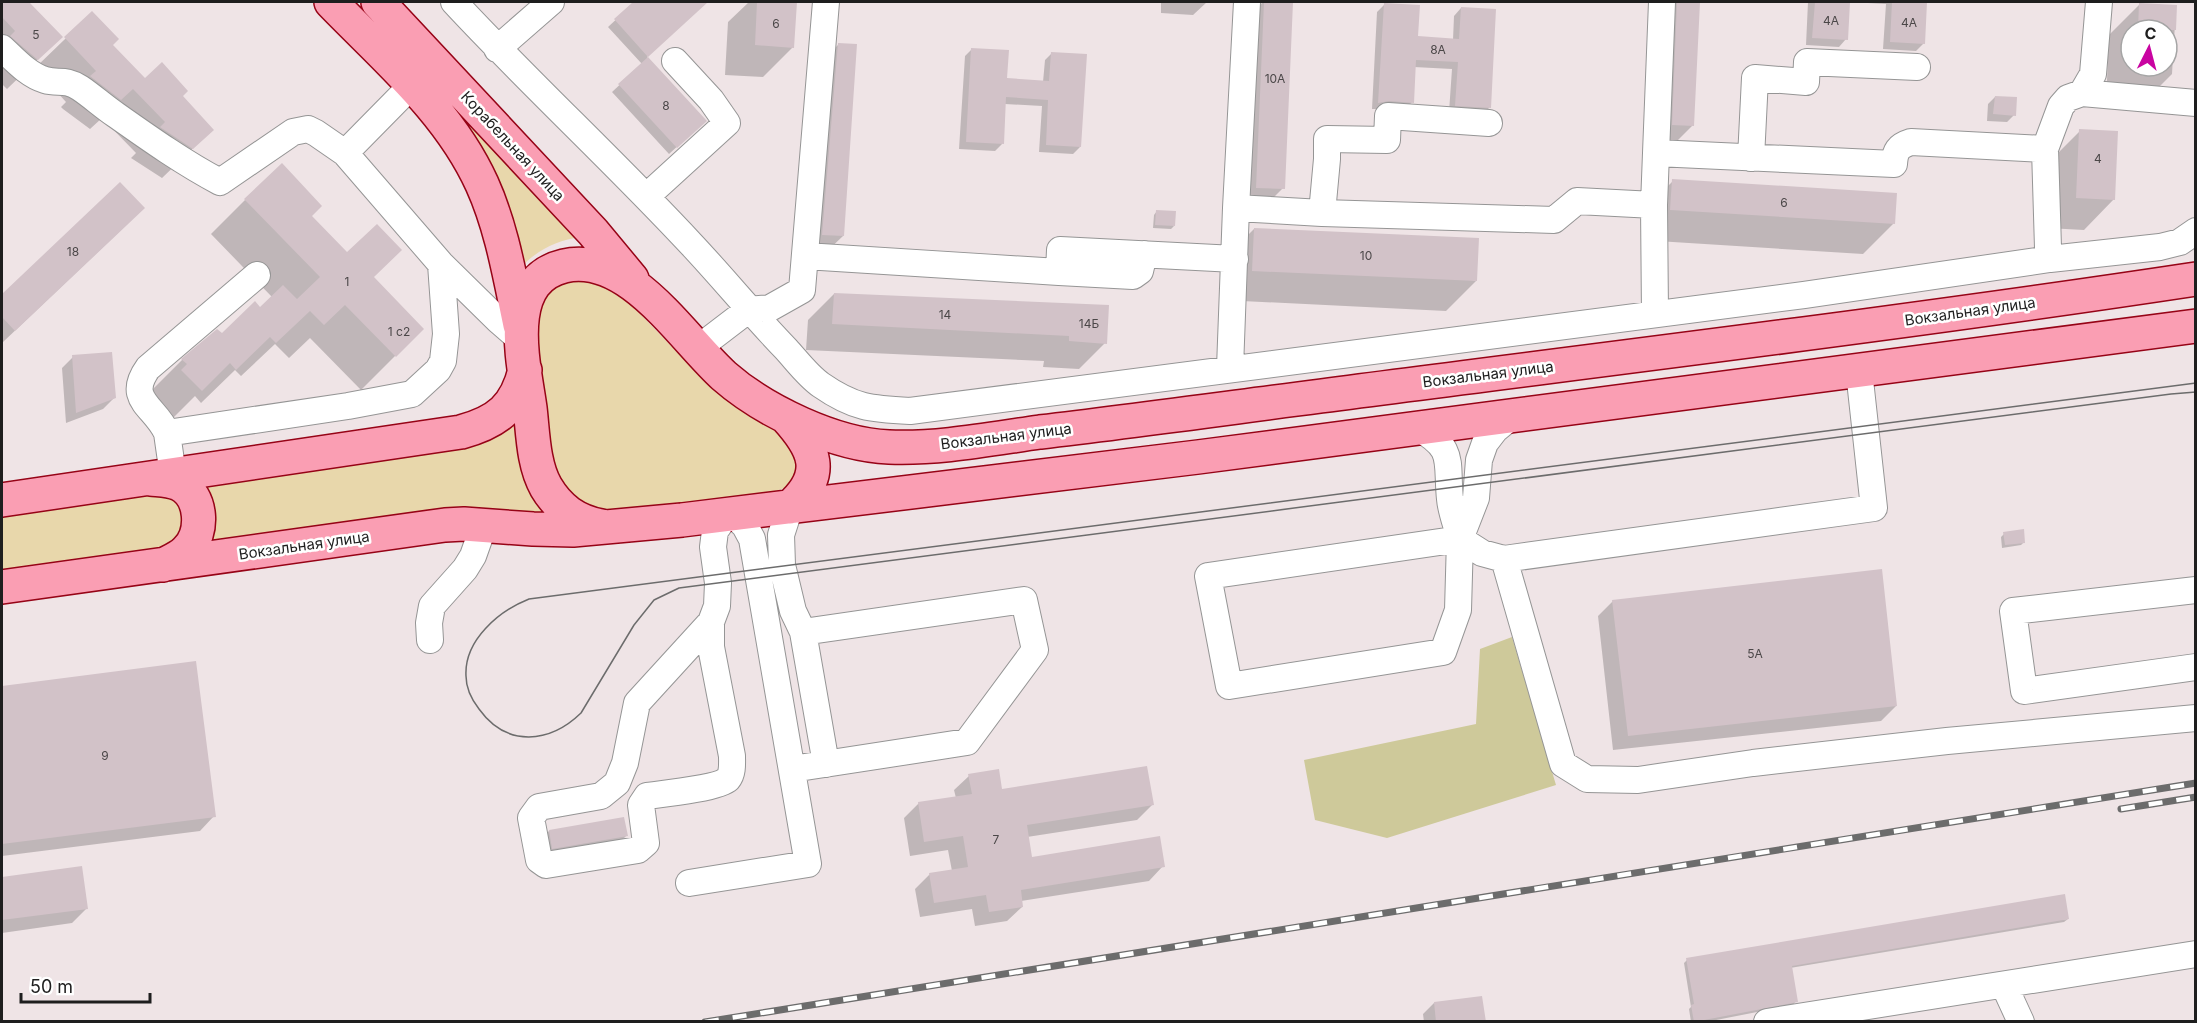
<svg xmlns="http://www.w3.org/2000/svg" width="2197" height="1023" font-family="Inter,sans-serif">
	<style>
		.grass { fill: #e8d7ab }
		.forest { fill: #cec99a }
		.shadow { fill: #0003; fill-rule: evenodd }
		.building { fill: #d2c2c8 }
		.lines { fill: none; stroke-linecap: round; stroke-linejoin: round }
		.minor-casing { stroke: #959595; stroke-width: 28 }
		.major-casing { stroke: #960316; stroke-width: 36 }
		.minor { stroke: #fff; stroke-width: 26 }
		.major { stroke: #fa9eb3; stroke-width: 33 }
		.tram { stroke: #6c6c6c; stroke-width: 1.5 }
		.rail-casing { stroke: #6c6c6c; stroke-width: 7 }
		.rail { stroke: #fff; stroke-width: 4.5; stroke-dasharray: 14; stroke-linecap: butt }
		.labels { text-anchor: middle; dominant-baseline: central; stroke-width: 5; stroke-linejoin: round; paint-order: stroke }
		.number-label { font-size: 12px; fill: #4b4748 }
		.street-label { font-size: 15px; fill: #1e1e1e; stroke: #fff }
	</style>
	<rect width="100%" height="100%" fill="#efe4e6"/>
	<!-- grass -->
	<path class="grass" d="M407 53 581 237C556 240 536 251 519 269Z
		M581 277 618 291 708 384 736 407 784 435 793 444 800 472 787 487 773 492 613 513 598 512 572 500 553 472 535 335 540 304 556 285Z
		M516 414C520 454 520 483 546 517L205 548 198 482Z
		M146 488 173 496 183 512V531L167 549 2 576V512Z"/>
	<!-- forest -->
	<path class="forest" d="M1512 637 1556 785 1387 838 1315 820 1304 760 1476 724 1480 649Z"/>
	<!-- shadow -->
	<path class="shadow" d="M2 2H32L29 4 61 37 7 89 2 84Z
		M635 2H706L647 57 705 121 669 154 612 92 642 64 608 27Z
		M749 2H795L793 47 763 77 725 75 728 22Z
		M1161 2H1207L1193 15 1161 13Z
		M1263 2H1292L1283 188 1261 210 1235 209 1243 21Z
		M1651 2H1698L1693 125 1671 147 1651 146Z
		M1808 2H1926L1924 43 1916 51 1883 49 1886 4 1849 2 1846 39 1839 47 1806 45Z
		M2140 4 2176 7 2172 74 2142 104 2106 102 2109 35ZM2131 30H2167V66H2131Z
		M1384 5 1416 38 1453 40 1454 16 1461 8 1489 108 1482 115 1449 112 1452 69 1414 67 1412 102 1405 109H1372L1377 12Z
		M92 13 111 45 145 80 181 96 212 130 162 178 131 158 136 153 102 118 90 129 63 109 61 107 66 102 35 68Z
		M838 45 843 236 821 257 801 256 817 66Z
		M972 49 1006 80 1043 82 1045 60 1052 53 1080 147 1073 154 1039 152 1042 106 1005 104 1002 144 995 151 959 149 965 56Z
		M1995 97 2014 115 2007 122 1987 121 1988 104Z
		M2080 131 2114 199 2084 230 2047 228 2050 161Z
		M1673 181 1894 223 1863 254 1641 240 1643 211Z
		M120 184 122 229 2 343V297Z
		M245 200 310 216 422 329 361 390 310 338 289 358 275 344 241 376 235 370 201 403 195 396 167 424 148 394 182 360 217 331 222 336 260 309 272 297 211 234Z
		M1157 211 1174 226 1171 229 1153 228 1154 215Z
		M1254 229 1476 281 1446 311 1222 300 1224 259Z
		M834 294 1108 306 1105 343 1079 369 1043 367 1044 361 806 350 808 320Z
		M73 357 114 398 103 409 66 423 62 368Z
		M2004 534 2024 542 2021 545 2002 548 2001 537Z
		M1613 601 1896 706 1881 721 1613 750 1598 616Z
		M195 663 214 816 200 831 2 856V687Z
		M969 776 1001 791 1152 805 1137 820 1027 837 1031 858 1163 866 1149 881 1021 901 1022 907 1007 921 975 926 972 909 920 917 915 889 930 874 952 871 948 850 910 856 904 818 919 803 956 798 954 790Z
		M549 831 626 836 615 847 541 859 538 842Z
		M81 868 86 909 72 923 2 933V878Z
		M2068 919 2064 922 1790 968 1796 1001 1793 1005 1706 1022H1691L1689 1009 1691 1007 1684 963 1687 960Z
		M1434 1003 1484 1022H1424L1423 1014Z"/>
	<!-- building -->
	<path class="building" d="M2 2H29L63 37 38 60 10 36 15 31 2 17Z
		M633 2H708L648 57 614 19Z
		M757 2H797L794 48 755 45Z
		M1264 2H1293L1285 189 1256 188Z
		M1677 2H1700L1694 126 1672 125Z
		M1815 2H1850L1848 40 1812 38Z
		M1892 2H1927L1925 44 1890 42Z
		M1384 3 1420 5 1418 36 1459 39 1461 7 1496 9 1491 108 1455 106 1458 62 1416 60 1414 103 1389 101 1378 103Z
		M2139 3 2177 5 2176 30H2138Z
		M92 11 119 39 113 45 145 78 162 62 188 91 183 96 214 130 193 149 160 127 165 122 133 89 121 100 90 76 96 71 64 37Z
		M838 43 857 44 844 236 822 235Z
		M971 48 1009 50 1007 78 1049 81 1051 52 1087 54 1081 147 1046 145 1048 100 1006 97 1004 144 966 142Z
		M648 57 707 121 677 148 618 84Z
		M1995 96 2017 97 2016 116 1993 114Z
		M2079 129 2118 131 2115 200 2076 198Z
		M282 163 322 206 312 216 347 252 377 224 402 250 374 277 424 329 396 357 345 305 324 325 310 311 276 343 270 337 236 370 230 363 202 391 181 370 187 364 181 359 217 329 222 333 255 301 260 307 283 285 297 299 320 277 244 199Z
		M1672 179 1897 193 1895 224 1670 210Z
		M120 182 145 208 15 331 2 317V294Z
		M1156 210 1176 211 1175 226 1155 225Z
		M1254 228 1479 238 1477 281 1252 271Z
		M834 293 1109 305 1107 344 1069 341V336L832 324Z
		M112 352 116 398 76 413 72 355Z
		M2024 529 2025 543 2005 545 2003 532Z
		M1882 569 1897 706 1628 736 1612 600Z
		M196 661 216 817 2 844V686Z
		M1147 766 1154 805 1027 825 1032 857 1160 836 1165 867 1021 890 1023 907 989 912 986 895 934 903 929 873 968 867 963 836 924 842 918 802 972 794 968 774 999 769 1002 789Z
		M624 817 628 836 552 849 549 830Z
		M82 866 88 909 2 920V877Z
		M2065 894 2069 919 1792 966 1798 1002 1694 1022 1691 1005 1694 1004 1686 958Z
		M1482 996 1486 1022H1436L1434 1002Z"/>
	<g class="lines">
		<defs>
			<path id="minor" d="M454 2C531 85 615 162 692 245 724 279 753 315 786 349 797 361 808 376 821 385 854 408 871 409 910 411L1804 295 2050 259 2160 247 2180 242 2196 231
				M2 48C15 60 28 75 45 80 58 84 65 78 80 88 92 96 104 107 116 115 150 139 184 163 220 182L293 132 308 129 316 133 345 153 441 264 499 321 521 340
				M497 49 551 2
				M2082 93 2093 74 2099 2
				M345 153 412 85
				M1656 153 1662 2
				M1751 158 1755 78 1806 82 1807 62 1917 67
				M647 196 727 123 711 100 675 61
				M1236 208 1247 2
				M1322 213 1327 159V139L1387 140 1388 116 1489 123
				M805 256 1059 272 1060 250 1235 259
				M2050 259 2048 248 2045 149 2061 106 2068 98 2082 93 2196 103
				M1059 272 1133 276 1140 271 1144 254
				M1655 314 1654 205 1656 153 1894 164C1895 151 1898 146 1911 142L2045 149
				M697 349 748 310 770 308 802 290 826 2
				M1230 368 1236 208 1322 213 1554 220 1577 201 1654 205
				M1418 428C1456 449 1446 461 1450 499 1451 512 1457 526 1460 539L1482 553 1504 559 1874 508 1859 371
				M167 433C155 406 125 400 148 368L257 275
				M173 475 167 433 348 406 412 394 438 370 443 361 446 334 441 264
				M790 507 781 535 782 565 793 611 803 632 826 764
				M1460 539 1458 610 1443 652 1229 686 1208 576Z
				M1460 539 1476 498 1479 460 1485 443 1495 430 1512 416
				M1504 559 1563 764 1587 779 1638 780 1753 763 1947 741 2196 718
				M2196 590 2013 611 2024 691 2196 667
				M711 622V647L732 756C732 763 733 773 728 779 719 788 662 794 647 796L641 805 646 843 638 850 546 865 539 860 531 818 539 807 601 796 617 783 625 763 637 703 711 622 717 606 718 583 713 547 715 531 727 514
				M430 640 429 623 432 606 465 569 473 556 484 525
				M792 769 967 742 1035 650 1024 600 803 632
				M689 883 808 864 752 539 745 526 733 514
				M2004 985 2021 1022
				M1767 1022 2196 954"/>
			<path id="major" d="M331 2C385 58 449 111 482 184 502 228 510 278 520 325
				M378 2 593 232 632 279
				M786 417C815 449 827 474 790 507
				M151 479C160 480 170 480 179 484 203 496 204 533 187 550 181 557 171 561 163 565
				M2 500 461 432C498 422 516 407 525 370
				M601 526C576 521 559 509 546 487 533 464 533 433 530 408 524 364 502 281 564 266 629 251 682 338 724 376 764 411 835 445 889 447 939 449 990 439 1040 432 1134 421 1228 408 1321 396 1613 358 1905 323 2196 279
				M2 587 445 525 464 524 533 529 573 530 682 520 1198 457 2196 326"/>
		</defs>
		<!-- minor casing -->
		<use href="#minor" class="minor-casing"/>
		<!-- major casing -->
		<use href="#major" class="major-casing"/>
		<!-- minor -->
		<use href="#minor" class="minor"/>
		<!-- major -->
		<use href="#major" class="major"/>
		<!-- tram -->
		<path class="tram" d="M2196 383 529 599C499 611 464 640 466 676 466 688 472 700 479 709 507 748 550 743 581 713L634 625 654 600 679 588 2171 394 2196 392"/>
		<defs>
			<path id="rail" d="M2121 809 2196 797
				M705 1022 2196 783"/>
		</defs>
		<!-- rail casing -->
		<use href="#rail" class="rail-casing"/>
		<!-- rail -->
		<use href="#rail" class="rail"/>
	</g>
	<g class="labels">
		<!-- number labels -->
		<g class="number-label">
			<text x="1831" y="20">4А</text>
			<text x="1909" y="22">4А</text>
			<text x="776" y="23">6</text>
			<text x="36" y="34">5</text>
			<text x="1438" y="49">8А</text>
			<text x="1275" y="78">10А</text>
			<text x="666" y="105">8</text>
			<text x="2098" y="158">4</text>
			<text x="1784" y="202">6</text>
			<text x="73" y="251">18</text>
			<text x="1366" y="255">10</text>
			<text x="347" y="281">1</text>
			<text x="945" y="314">14</text>
			<text x="1089" y="323">14Б</text>
			<text x="399" y="331">1 с2</text>
			<text x="1755" y="653">5А</text>
			<text x="105" y="755">9</text>
			<text x="996" y="839">7</text>
		</g>
		<!-- street labels -->
		<g class="street-label">
			<text transform="translate(513 146) rotate(47)">Корабельная улица</text>
			<text transform="translate(1970 311) rotate(-8)">Вокзальная улица</text>
			<text transform="translate(1488 374) rotate(-7)">Вокзальная улица</text>
			<text transform="translate(1006 436) rotate(-7)">Вокзальная улица</text>
			<text transform="translate(304 545) rotate(-8)">Вокзальная улица</text>
		</g>
	</g>
	<!-- border -->
	<rect width="2197" height="1023" fill="none" stroke="#1e1e1e" stroke-width="6"/>
	<!-- north arrow -->
	<g transform="translate(2149 48) rotate(6)"><circle r="28" fill="#ffffff" stroke="#a5a5a5" stroke-width="1.5"/>
	<path d="M0-4.5L10 22L0 15L-10 22Z" fill="#c904a1"/>
	<text y="-9" font-size="16" font-weight="bold" text-anchor="middle" fill="#1e1e1e">С</text>
	</g>
	<!-- scale -->
	<path d="M21 993v9h129v-9" fill="none" stroke="#1e1e1e" stroke-width="3"/>
	<text x="30" y="993" font-size="18" fill="#1e1e1e" stroke="#ffffff" stroke-width="4.5" paint-order="stroke">50 m</text>
</svg>
